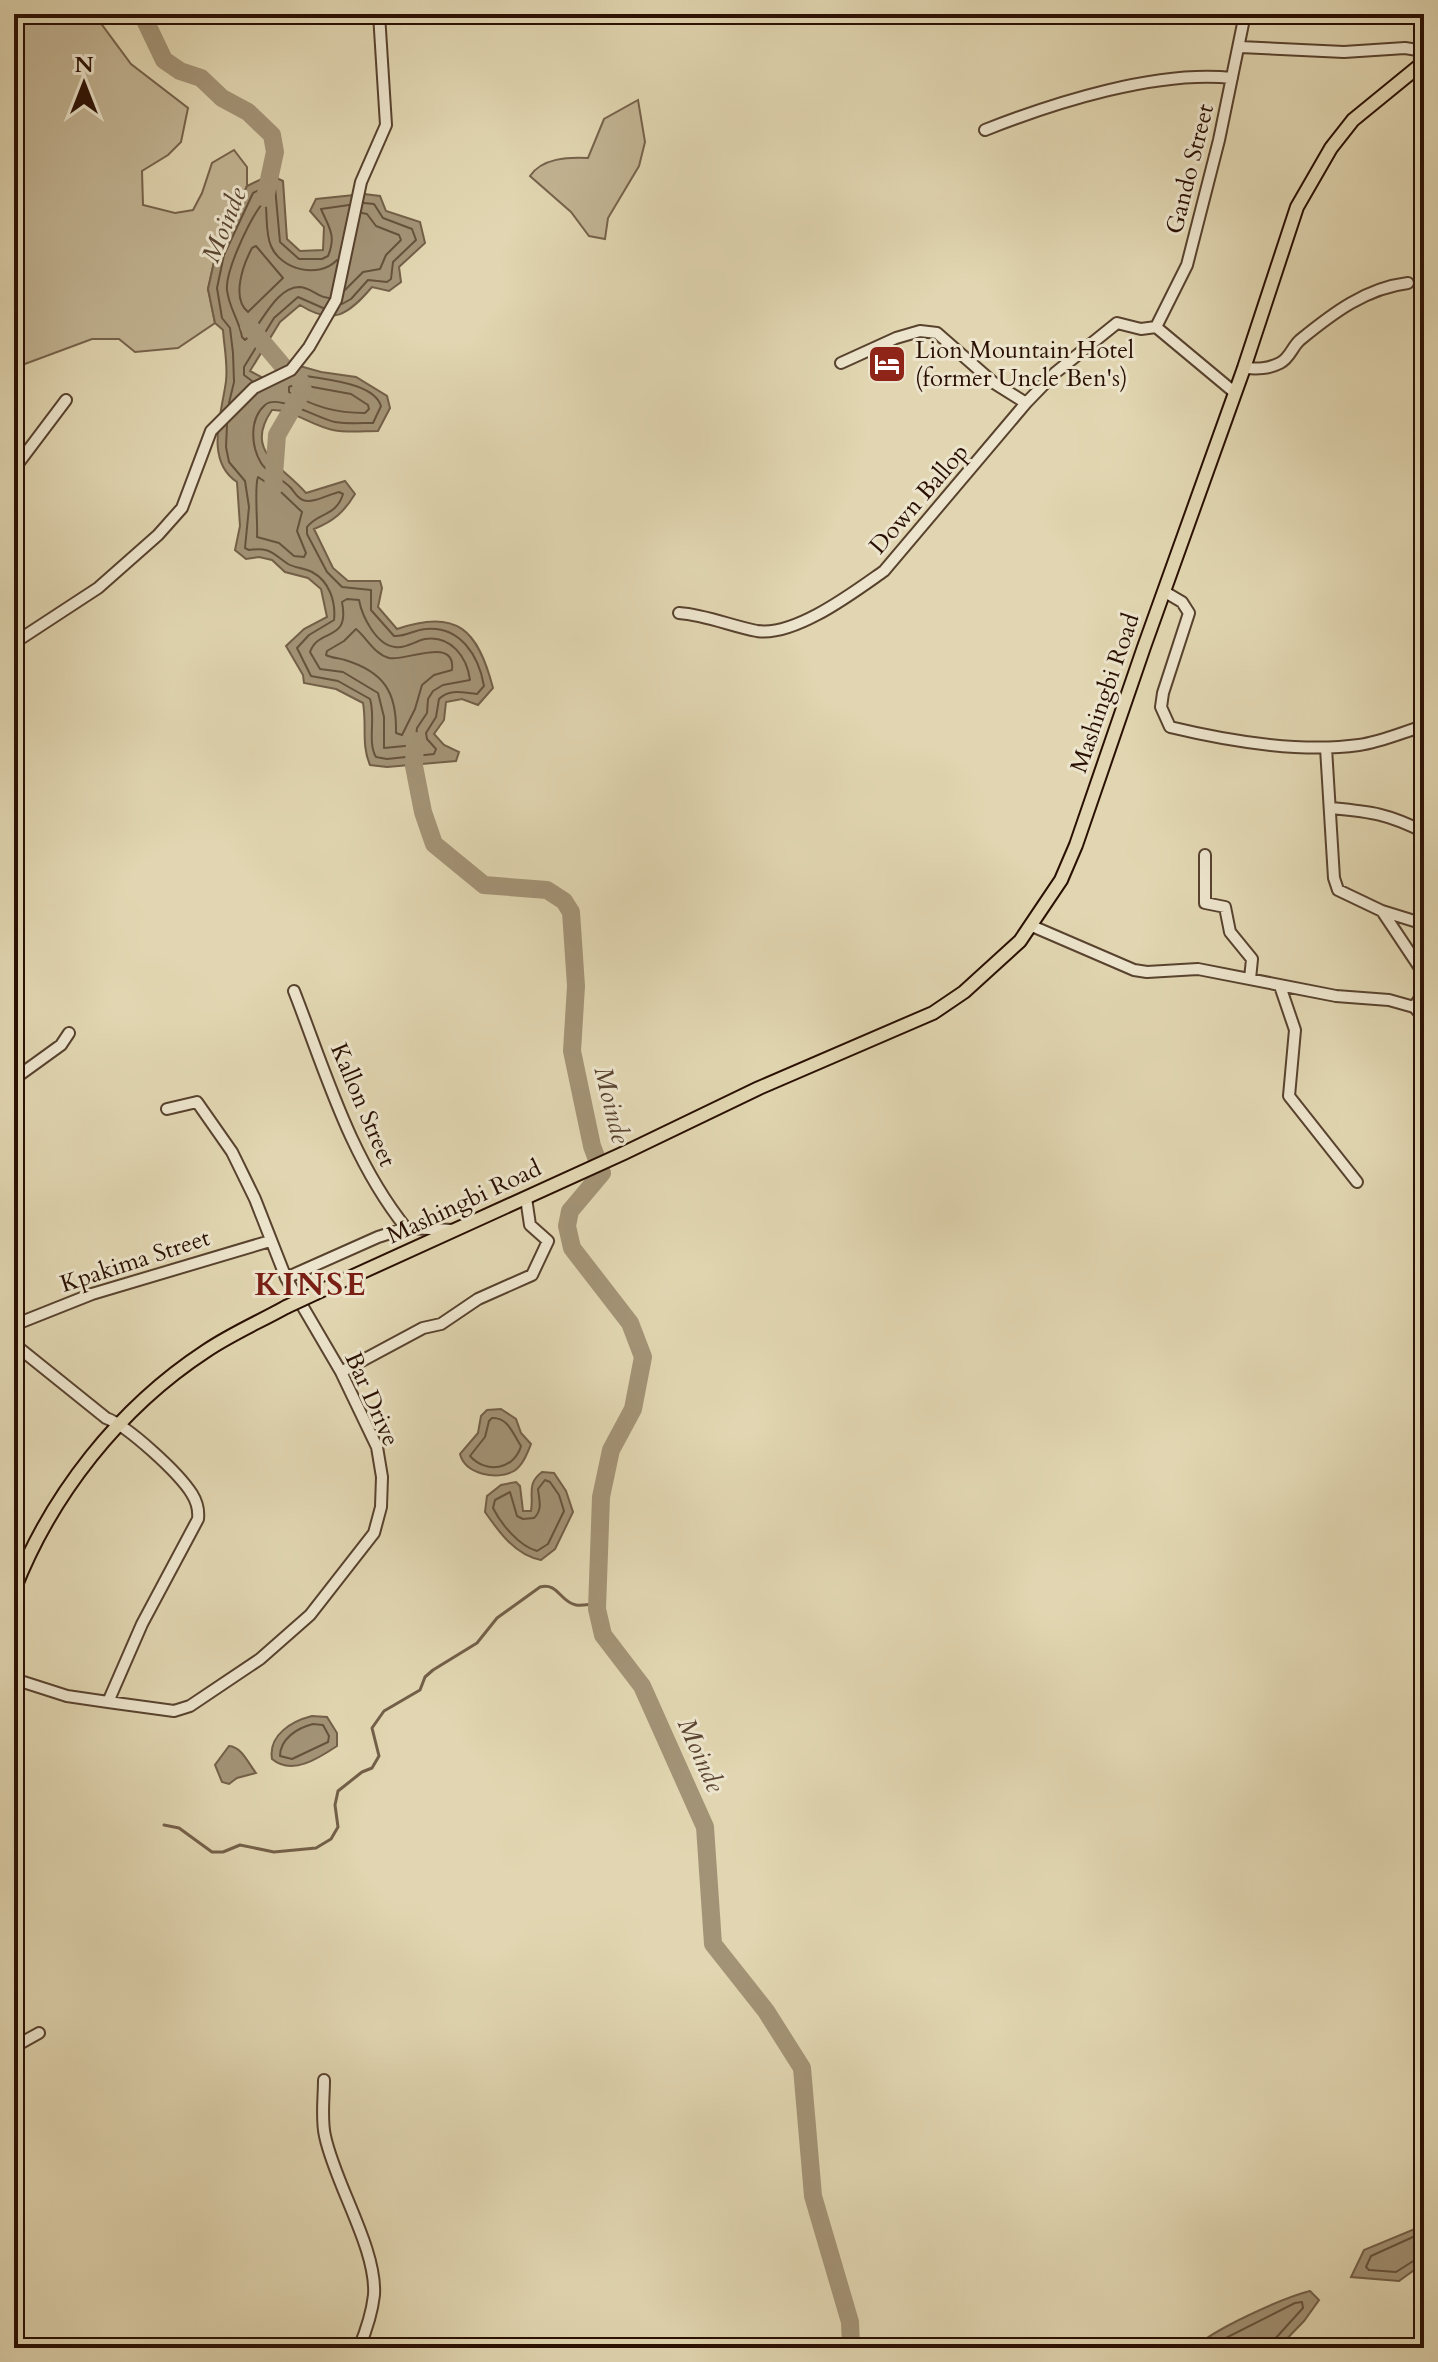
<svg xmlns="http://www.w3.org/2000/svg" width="1438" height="2362" font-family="Cardo,serif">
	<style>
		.green { fill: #c2b493; stroke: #76624b; stroke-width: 2 }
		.water { fill: #a39376; stroke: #735f48; stroke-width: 2 }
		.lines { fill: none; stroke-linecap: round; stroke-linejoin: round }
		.shore { stroke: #66523c; stroke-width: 2 }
		.stream { stroke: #735f48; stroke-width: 3 }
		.river { stroke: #a39376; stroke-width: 18 }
		.minor-casing { stroke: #58422e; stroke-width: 14 }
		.major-casing { stroke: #2a1003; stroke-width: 16 }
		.minor { stroke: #ece4cc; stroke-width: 10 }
		.major { stroke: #e1d6b1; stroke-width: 12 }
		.major-bridge-casing { stroke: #2a1003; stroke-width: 16; stroke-linecap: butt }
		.major-bridge { stroke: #e1d6b1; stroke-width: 12 }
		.labels { text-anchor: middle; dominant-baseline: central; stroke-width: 6; stroke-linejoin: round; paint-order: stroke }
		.street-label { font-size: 24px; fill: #2a1003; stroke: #ece4cc }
		.poi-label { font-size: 24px; fill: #2a1003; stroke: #ece4cc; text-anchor: start }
		.water-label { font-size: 26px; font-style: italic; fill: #5a4431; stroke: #ece4cc }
		.district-label { font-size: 32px; font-weight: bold; letter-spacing: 2px; fill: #7a1f14; stroke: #ece4cc }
	</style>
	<rect width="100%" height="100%" fill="#e1d6b1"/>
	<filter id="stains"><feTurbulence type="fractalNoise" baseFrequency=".0025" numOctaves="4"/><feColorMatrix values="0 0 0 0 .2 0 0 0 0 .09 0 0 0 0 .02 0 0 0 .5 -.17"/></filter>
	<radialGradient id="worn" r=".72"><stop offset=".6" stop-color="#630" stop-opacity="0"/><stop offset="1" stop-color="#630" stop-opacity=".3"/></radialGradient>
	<!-- green -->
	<path class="green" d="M14 14H99L100 22 131 64 188 108 181 142 168 155 142 171 143 205 175 213 193 210 202 193 212 163 234 150 247 167V186L216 253 208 289 215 323 178 348 135 352 119 339H92L14 368Z
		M638 100 645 142 639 166 608 218 605 239 589 236 571 212 530 176C542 158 568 157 588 158L604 119Z"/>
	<!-- water -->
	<path class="water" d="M270 175 283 181 287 239 300 251 323 250 324 227 310 211 316 199 364 194 380 196 386 211 420 222 425 243 399 267 401 282 389 291 372 287C348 315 333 326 300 305L280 322 250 371 265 379 293 364 321 372 356 377 387 396 390 408 378 431C364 431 347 433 333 430 312 426 292 409 272 410 243 452 282 465 306 493L345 481 355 494C344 512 334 521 314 529L333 568 348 581H380L382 588 378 607 397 629C457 608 478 630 493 688L478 705 462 699 446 702 444 720 434 734 444 745 459 752 456 761 387 767 370 765C361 745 367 725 363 703L336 689 304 683 303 675 286 646 304 629 327 617 321 589 308 578 285 572 272 560 259 557 246 559 235 550 240 526 237 482C204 460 222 413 226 381 228 364 224 346 223 330L215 323 208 289 216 253 247 186Z
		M501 1409 516 1419 521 1433 531 1444C527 1454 523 1465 514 1471 497 1481 465 1474 460 1454L478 1433 481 1416 487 1410Z
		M542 1472 554 1473 566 1491 573 1512 555 1549 541 1560C515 1555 499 1532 485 1512L487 1496 501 1485 516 1482 520 1486 523 1511H531C534 1494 526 1484 542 1472Z
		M312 1716 327 1717 337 1733V1746C319 1758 292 1776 272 1759 268 1735 292 1721 312 1716Z
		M229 1746C242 1747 248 1763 256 1773L237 1778 229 1784 222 1782 215 1765Z
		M1424 2221V2263L1399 2281 1351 2277 1364 2250 1415 2229Z
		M1310 2291 1319 2300 1304 2321 1278 2348H1195C1211 2330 1285 2297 1310 2291Z"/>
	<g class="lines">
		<!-- shore -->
		<path class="shore" d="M256 246 283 278 248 312C231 298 243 265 252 248Z
			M345 290 363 272 380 269 386 255 401 240 399 235 376 226 367 214 362 213
			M329 298C318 298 311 287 299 287 274 288 261 327 245 340L242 337C239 320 229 308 227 290 225 271 250 219 262 204L266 207C267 219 266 235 271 246 281 270 319 279 337 260
			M342 304 351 299 368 280 387 282 391 279 393 262 416 240 412 229 383 218 374 204 364 203
			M252 381 244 375V367L274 318 298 297 323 308
			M296 384 351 394 368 405 369 409 365 413C336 413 314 407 289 392V387Z
			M229 403 234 382 233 353 230 328 222 318 217 288 224 255 253 193 269 185 275 187 280 242 299 259H322L328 256C337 235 328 226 321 209L349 205
			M227 425 226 447 229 462 245 481 249 507 245 548 249 550C270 547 272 553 288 564 295 568 304 568 312 572 329 581 336 601 334 620L309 635 297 648 311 676 338 681 370 699C376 718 367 742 376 757L387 759 434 754 436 749 427 739 426 733 436 717 439 699C450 688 464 693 477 694L484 686C479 656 460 625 425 629 414 630 405 637 394 636L371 610V590L342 587 327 572 307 534V527C318 512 336 517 343 494L339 492C330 494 312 504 303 500 297 498 294 491 290 487 281 478 267 473 261 463 251 446 249 419 265 405 278 393 318 419 335 422 347 424 361 423 373 423L381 406C373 381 320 380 297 374
			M258 477 282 493 302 512 297 531 306 553 304 557 294 556 279 543 257 537C258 522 254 487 258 477Z
			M347 599 359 600C362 616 376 645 395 647 406 649 415 641 425 639 451 635 467 657 470 680L443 685 433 691 428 699 427 713 417 728 415 745 384 748V717L378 693 343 672 320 669 310 652C319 627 350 643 342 602Z
			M356 629C367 638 374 654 389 658 405 662 456 635 452 670L434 675 422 685 415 709 402 735 396 733C397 692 384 672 345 660 338 658 332 658 326 655L327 651 344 641Z
			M492 1418C508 1417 513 1434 521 1446 514 1470 486 1474 470 1456L485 1437 489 1421Z
			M545 1480 550 1482 559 1495 564 1511 548 1544 537 1551C519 1546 501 1524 493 1508L495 1500 510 1492 517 1516 523 1519 534 1518C543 1510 539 1499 538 1489Z
			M313 1724 323 1725 329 1736 328 1742 292 1759 280 1756C280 1739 297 1728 313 1724Z
			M1424 2232 1371 2256 1366 2267 1369 2270 1396 2272 1418 2258 1424 2257
			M1206 2348 1295 2303 1302 2302 1303 2308 1274 2340 1273 2348"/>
		<!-- stream -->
		<path class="stream" d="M164 1825 179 1828 212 1852H223L240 1845 274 1852 316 1848 331 1839 338 1827 335 1805 338 1791 362 1772 372 1768 379 1756 372 1728 384 1711 420 1690 425 1677 433 1670 477 1643 497 1618 540 1587C558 1582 560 1602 576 1605 582 1606 591 1604 597 1604"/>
		<!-- river -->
		<path class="river" d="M142 14 164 60 180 71 201 78 222 98 248 112 272 135 275 152 265 198
			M249 326 288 372 299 378 303 390 277 435 273 488
			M415 741 414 766 423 812 434 844 484 885 547 890 564 901 571 912 576 986 572 1051 592 1146 602 1173 570 1211 567 1226 572 1248 630 1323 643 1357 633 1409 611 1450 601 1497 597 1609 603 1635 642 1686 705 1827 713 1944 766 2011 802 2068 813 2196 850 2322 851 2348"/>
		<defs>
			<path id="minor" d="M1240 47 1344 52 1405 48 1424 51
				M985 130C1056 102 1157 70 1232 78
				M1156 327 1187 265 1219 140 1245 14
				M841 363 896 338 920 331 937 333 994 383 1026 403
				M1244 368C1258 369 1268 369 1280 363 1290 358 1292 347 1300 340 1333 313 1366 288 1408 283
				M14 469 66 400
				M1165 592 1182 602 1189 613 1163 693 1161 707 1170 727C1228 741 1300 753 1359 745 1381 742 1403 732 1424 726
				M679 613C706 615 731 626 757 631 795 637 854 592 884 571L1026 403 1055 373 1117 323 1141 329 1156 327 1234 392
				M14 643 98 588 158 535 182 508 211 431 254 388 291 370 309 347 336 300 361 182 386 125 379 14
				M1326 748 1334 878 1338 890 1382 911 1420 968 1424 980
				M1330 808C1371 812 1386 813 1424 832
				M1205 855V903L1225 907 1230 932 1252 959 1250 979
				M1382 911 1424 924
				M1032 926 1134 970 1147 972 1198 969 1336 996 1389 1000 1414 1007 1424 1018
				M1280 986 1295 1030 1289 1096 1357 1182
				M294 991C326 1073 350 1158 406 1228
				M1414 1007 1424 992
				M14 1079 61 1045 69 1033
				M286 1278 378 1237 406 1228 454 1230
				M14 1325 92 1294 270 1241
				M14 1344 106 1418C128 1426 179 1473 192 1494 197 1502 199 1510 198 1519L142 1624 108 1702
				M341 1372 423 1328 441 1324 478 1299 532 1275 548 1241 530 1225 526 1198
				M14 1679 67 1696 108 1702 174 1711 190 1706 260 1659 310 1615 374 1533 381 1507 382 1477 377 1447 341 1372 286 1278 255 1199 232 1152 197 1102 167 1109
				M14 2047 39 2033
				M324 2080C324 2098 321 2119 325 2136 335 2184 377 2249 374 2295 372 2313 366 2331 359 2348"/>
			<path id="major" d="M316 1293 624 1153 759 1088 933 1013 964 992 1020 941 1061 880 1076 845 1144 647 1244 368 1297 207 1331 148 1353 120 1424 62
				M14 1590C51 1495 119 1408 206 1351 231 1334 259 1322 286 1307"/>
		</defs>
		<!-- minor casing -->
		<use href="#minor" class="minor-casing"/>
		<!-- major casing -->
		<use href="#major" class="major-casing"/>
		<!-- minor -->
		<use href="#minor" class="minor"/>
		<!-- major -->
		<use href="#major" class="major"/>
		<defs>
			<path id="major-bridge" d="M286 1307 316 1293"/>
		</defs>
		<!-- major-bridge casing -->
		<use href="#major-bridge" class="major-bridge-casing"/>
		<!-- major-bridge -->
		<use href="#major-bridge" class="major-bridge"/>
	</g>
	<!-- icons -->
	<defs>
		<symbol id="hotel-square" viewBox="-11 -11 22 22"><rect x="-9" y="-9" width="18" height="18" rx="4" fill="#8f2418" stroke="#ece4cc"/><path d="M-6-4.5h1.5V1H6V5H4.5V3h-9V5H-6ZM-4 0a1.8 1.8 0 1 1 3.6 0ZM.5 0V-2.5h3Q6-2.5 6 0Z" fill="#fff"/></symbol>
	</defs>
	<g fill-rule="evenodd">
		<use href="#hotel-square" x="865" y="342" width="44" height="44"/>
	</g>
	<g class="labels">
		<!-- street labels -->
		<g class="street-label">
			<text transform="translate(1190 169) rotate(-76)">Gando Street</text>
			<text transform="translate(919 499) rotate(-49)">Down Ballop</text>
			<text transform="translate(1105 693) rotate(-71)">Mashingbi Road</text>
			<text transform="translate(363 1105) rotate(67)">Kallon Street</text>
			<text transform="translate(464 1202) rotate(-25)">Mashingbi Road</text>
			<text transform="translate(135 1261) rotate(-18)">Kpakima Street</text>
			<text transform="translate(372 1399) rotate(66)">Bar Drive</text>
		</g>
		<!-- poi labels -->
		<g class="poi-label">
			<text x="915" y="350">Lion Mountain Hotel<tspan x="915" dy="28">(former Uncle Ben's)</tspan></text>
		</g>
		<!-- water labels -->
		<g class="water-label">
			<text transform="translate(224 225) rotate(-68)">Moinde</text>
			<text transform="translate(612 1105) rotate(76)">Moinde</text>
			<text transform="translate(701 1755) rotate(66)">Moinde</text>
		</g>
		<!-- district labels -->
		<g class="district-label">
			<text x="311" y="1285">KINSE</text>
		</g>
	</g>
	<!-- margin -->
	<rect width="1438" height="2362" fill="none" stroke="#e1d6b1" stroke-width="48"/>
	<rect x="16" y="16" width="1406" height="2330" fill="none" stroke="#2a1003" stroke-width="4"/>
	<rect x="24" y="24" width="1390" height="2314" fill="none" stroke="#2a1003" stroke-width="2"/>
	<!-- north arrow -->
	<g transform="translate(84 84)" stroke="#ece4cc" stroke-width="6" paint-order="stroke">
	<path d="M0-6L14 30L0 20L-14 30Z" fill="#2a1003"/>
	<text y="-12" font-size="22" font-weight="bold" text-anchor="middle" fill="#2a1003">N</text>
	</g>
	<rect width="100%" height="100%" filter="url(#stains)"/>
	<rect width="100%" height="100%" fill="url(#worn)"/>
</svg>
